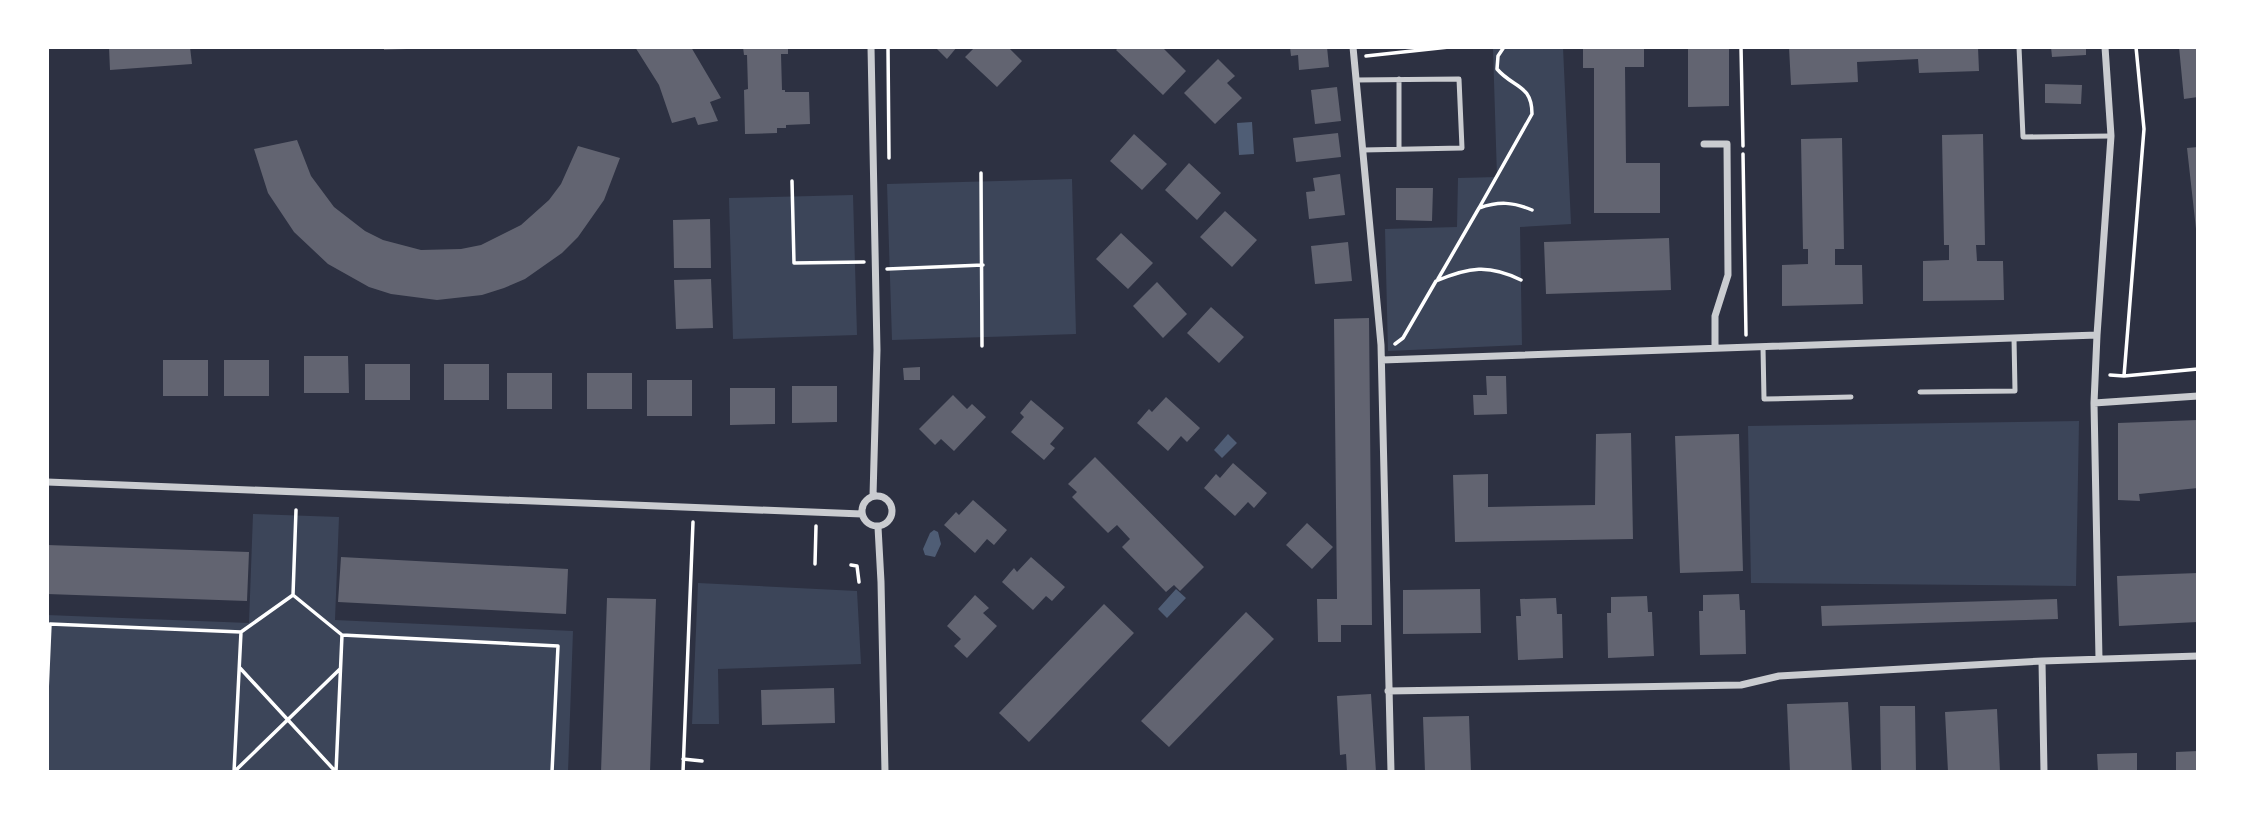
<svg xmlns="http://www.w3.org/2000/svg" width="2245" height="819" font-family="Raleway,sans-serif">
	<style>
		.green { fill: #3c4559 }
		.water { fill: #4f5d75 }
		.building { fill: #626471 }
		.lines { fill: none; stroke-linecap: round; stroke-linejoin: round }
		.path { stroke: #fff; stroke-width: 3.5 }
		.service { stroke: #caccd0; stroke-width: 5 }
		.minor { stroke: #caccd0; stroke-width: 7 }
	</style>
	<rect width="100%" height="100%" fill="#2d3142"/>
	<!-- green -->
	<path class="green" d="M1503 47H1563L1571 224 1520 227 1522 345 1388 351 1385 229 1457 227 1458 178 1497 177 1493 49Z
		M1072 179 1076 334 892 340 887 184Z
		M853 195 857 335 733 339 729 198Z
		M2079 421 2076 586 1751 583 1748 426Z
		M253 514 339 517 335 620 573 631 568 772H47V615L249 623Z
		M698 583 857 591 861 664 718 669 719 724H692Z"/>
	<!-- water -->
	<path class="water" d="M1252 122 1254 154 1239 155 1237 123Z
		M1228 434 1237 443 1222 458 1214 450Z
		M934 530 938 532 941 544 935 557 925 555 923 549 930 533Z
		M1176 589 1186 598 1167 618 1158 609Z"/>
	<!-- building -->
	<path class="building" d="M109 47H190L192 64 110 70Z
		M384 47H407V49L384 50Z
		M635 47H691L721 98 710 102 718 121 698 125 695 117 672 123 659 85Z
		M743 47H788V54H781L782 90H785V92H809L810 124 786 125V128H777V133L745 134 744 90 748 89 747 55H744Z
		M935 47H957L947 59Z
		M975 47H1008L1022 61 997 87 965 57Z
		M1119 47H1162L1186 71 1163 95 1116 50Z
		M1290 47H1327L1329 67 1299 70 1298 55 1291 56Z
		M1583 47H1644V67H1625L1626 163H1660V213H1594V68H1583Z
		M1688 47H1729V106L1688 107Z
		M1789 47H1978L1979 71 1919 73 1918 59 1857 62 1858 82 1791 85Z
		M2051 47H2086V55L2052 57Z
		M2179 47H2198V97L2184 99Z
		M1218 59 1235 76 1227 83 1242 98 1215 124 1184 93Z
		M2045 84 2082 85 2081 104 2045 103Z
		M1337 87 1341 121 1315 124 1311 90Z
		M1338 133 1341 157 1296 162 1293 138Z
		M1134 134 1167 164 1142 190 1110 161Z
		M1983 134 1985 245H1976L1977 261H2003L2004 300 1923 301V261L1949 260V245H1944L1942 135Z
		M1842 138 1844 249H1835V265H1862L1863 304 1782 306V265L1808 264V249H1803L1801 139Z
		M297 140 311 176 334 207 365 231 383 240 421 250 461 249 481 245 521 225 549 200 561 184 578 146 620 158 604 200 578 237 562 253 525 279 504 288 482 295 437 300 391 294 369 287 328 264 294 232 268 193 254 149Z
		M2198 147V229H2196L2187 148Z
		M1189 163 1221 193 1197 220 1165 190Z
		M1340 174 1345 215 1309 219 1306 192 1315 191 1313 178Z
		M1396 188H1433L1432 221 1396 220Z
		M1225 211 1257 240 1232 267 1200 237Z
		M710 219 711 268H674L673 220Z
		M1121 233 1153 263 1128 289 1096 259Z
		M1669 238 1671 290 1546 294 1544 242Z
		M1348 242 1352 281 1315 284 1311 246Z
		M711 279 713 328 676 329 674 280Z
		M1157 282 1187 314 1163 338 1133 306Z
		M1211 307 1244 337 1219 363 1187 333Z
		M1369 318 1372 625H1341V642H1318L1317 599H1337L1334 319Z
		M304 356H348L349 393H304Z
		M163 360H208V396H163Z
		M224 360H269V396H224Z
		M365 364H410V400H365Z
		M444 364H489V400H444Z
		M920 367V380H904L903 368Z
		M507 373H552V409H507Z
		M587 373H632V409H587Z
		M1486 376H1506L1507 414 1474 415 1473 395H1487Z
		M647 380H692V416H647Z
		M792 386H837V422L792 423Z
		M730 388H775V424L730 425Z
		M953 395 967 409 972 404 986 417 954 451 941 439 935 445 919 429Z
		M1166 397 1200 428 1187 442 1181 436 1168 451 1137 423 1149 409 1152 412Z
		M1031 400 1064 428 1050 444 1055 448 1044 460 1011 432 1024 417 1020 413Z
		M2198 420V488L2139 494 2140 501 2118 500V423Z
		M1631 433 1633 539 1455 542 1453 475 1488 474V507L1595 505 1596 434Z
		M1739 434 1743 571 1680 573 1675 436Z
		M1095 457 1204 567 1180 591 1174 585 1166 592 1122 547 1130 539 1117 525 1108 533 1072 497 1077 492 1068 484Z
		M1233 463 1267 493 1254 508 1248 502 1235 516 1204 488 1216 474 1220 478Z
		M973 500 1007 530 994 545 987 539 975 553 944 525 956 512 959 515Z
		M1307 523 1333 547 1312 569 1286 545Z
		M47 545 249 552 247 601 47 594Z
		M341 557 568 569 566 614 338 602Z
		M1031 557 1065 587 1052 601 1046 596 1033 610 1002 582 1014 568 1017 572Z
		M2198 573V622L2119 626 2117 576Z
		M1480 589 1481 633 1403 634V590Z
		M1739 594 1740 610H1745L1746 654 1700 655 1699 611H1703V595Z
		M975 595 989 608 983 613 997 626 967 658 954 646 961 639 947 626Z
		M1647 596 1648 612H1652L1654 656 1608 658 1607 613H1611V597Z
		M607 598 656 599 650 772H601Z
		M1556 598 1557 614H1562L1563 658 1518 660 1516 616H1521L1520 599Z
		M2057 599 2058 619 1822 626 1821 606Z
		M1104 604 1134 633 1029 742 999 713Z
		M1246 612 1274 639 1169 747 1141 721Z
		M834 688 835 723 762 725 761 690Z
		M1371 694 1376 772H1347L1346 754 1340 755 1337 696Z
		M1848 702 1852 772H1790L1787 704Z
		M1880 706H1915L1916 772H1881Z
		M1997 709 2000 772H1948L1945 712Z
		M1469 716 1471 772H1425L1423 717Z
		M2198 751V772H2176V752Z
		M2137 753V772H2098L2097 754Z"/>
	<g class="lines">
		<!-- path -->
		<path class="path" d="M888 47 889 158
			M1741 47 1743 146
			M1366 56 1449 47
			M1743 154 1746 335
			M981 173 982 346
			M792 181 794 263 864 262
			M1479 208 1532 114C1532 84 1513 88 1497 69L1498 56 1504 47
			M887 269 983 265
			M1438 279 1479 208C1499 201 1513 202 1532 210
			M1395 344 1403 338 1436 281C1469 267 1489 264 1521 280
			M2110 375 2124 376 2144 129 2136 47
			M2124 376 2198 369
			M815 564 816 526
			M851 565 857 566 859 582
			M293 595 342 635 558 646 552 772
			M293 595 296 510
			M240 668 336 772
			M47 692 50 624 241 632
			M683 759 702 761
			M236 770 340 669
			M234 772 241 632 293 595
			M336 772 342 635
			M683 772 693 522"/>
		<!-- service -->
		<path class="service" d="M2019 47 2023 137 2111 136
			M1399 79V149
			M1356 80 1459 79 1462 148 1363 150
			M1763 347 1764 399 1851 397
			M1920 392 2015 391 2014 338"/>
		<!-- minor -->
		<path class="minor" d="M871 47 877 350 873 496
			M1353 47 1381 345 1391 772
			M1704 144H1727L1728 275 1715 316V348
			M1382 360 2097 335
			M2094 403 2198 396
			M47 482 862 514
			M862 511a15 15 0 1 1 30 0a15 15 0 1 1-30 0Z
			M878 527 881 582 885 772
			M2099 659 2094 403 2097 335 2111 136 2105 47
			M2042 661 2044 772
			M1388 691 1741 685 1779 676 2042 661 2198 656"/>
	</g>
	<!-- border -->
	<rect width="2245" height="819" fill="none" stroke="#ffffff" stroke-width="98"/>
</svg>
